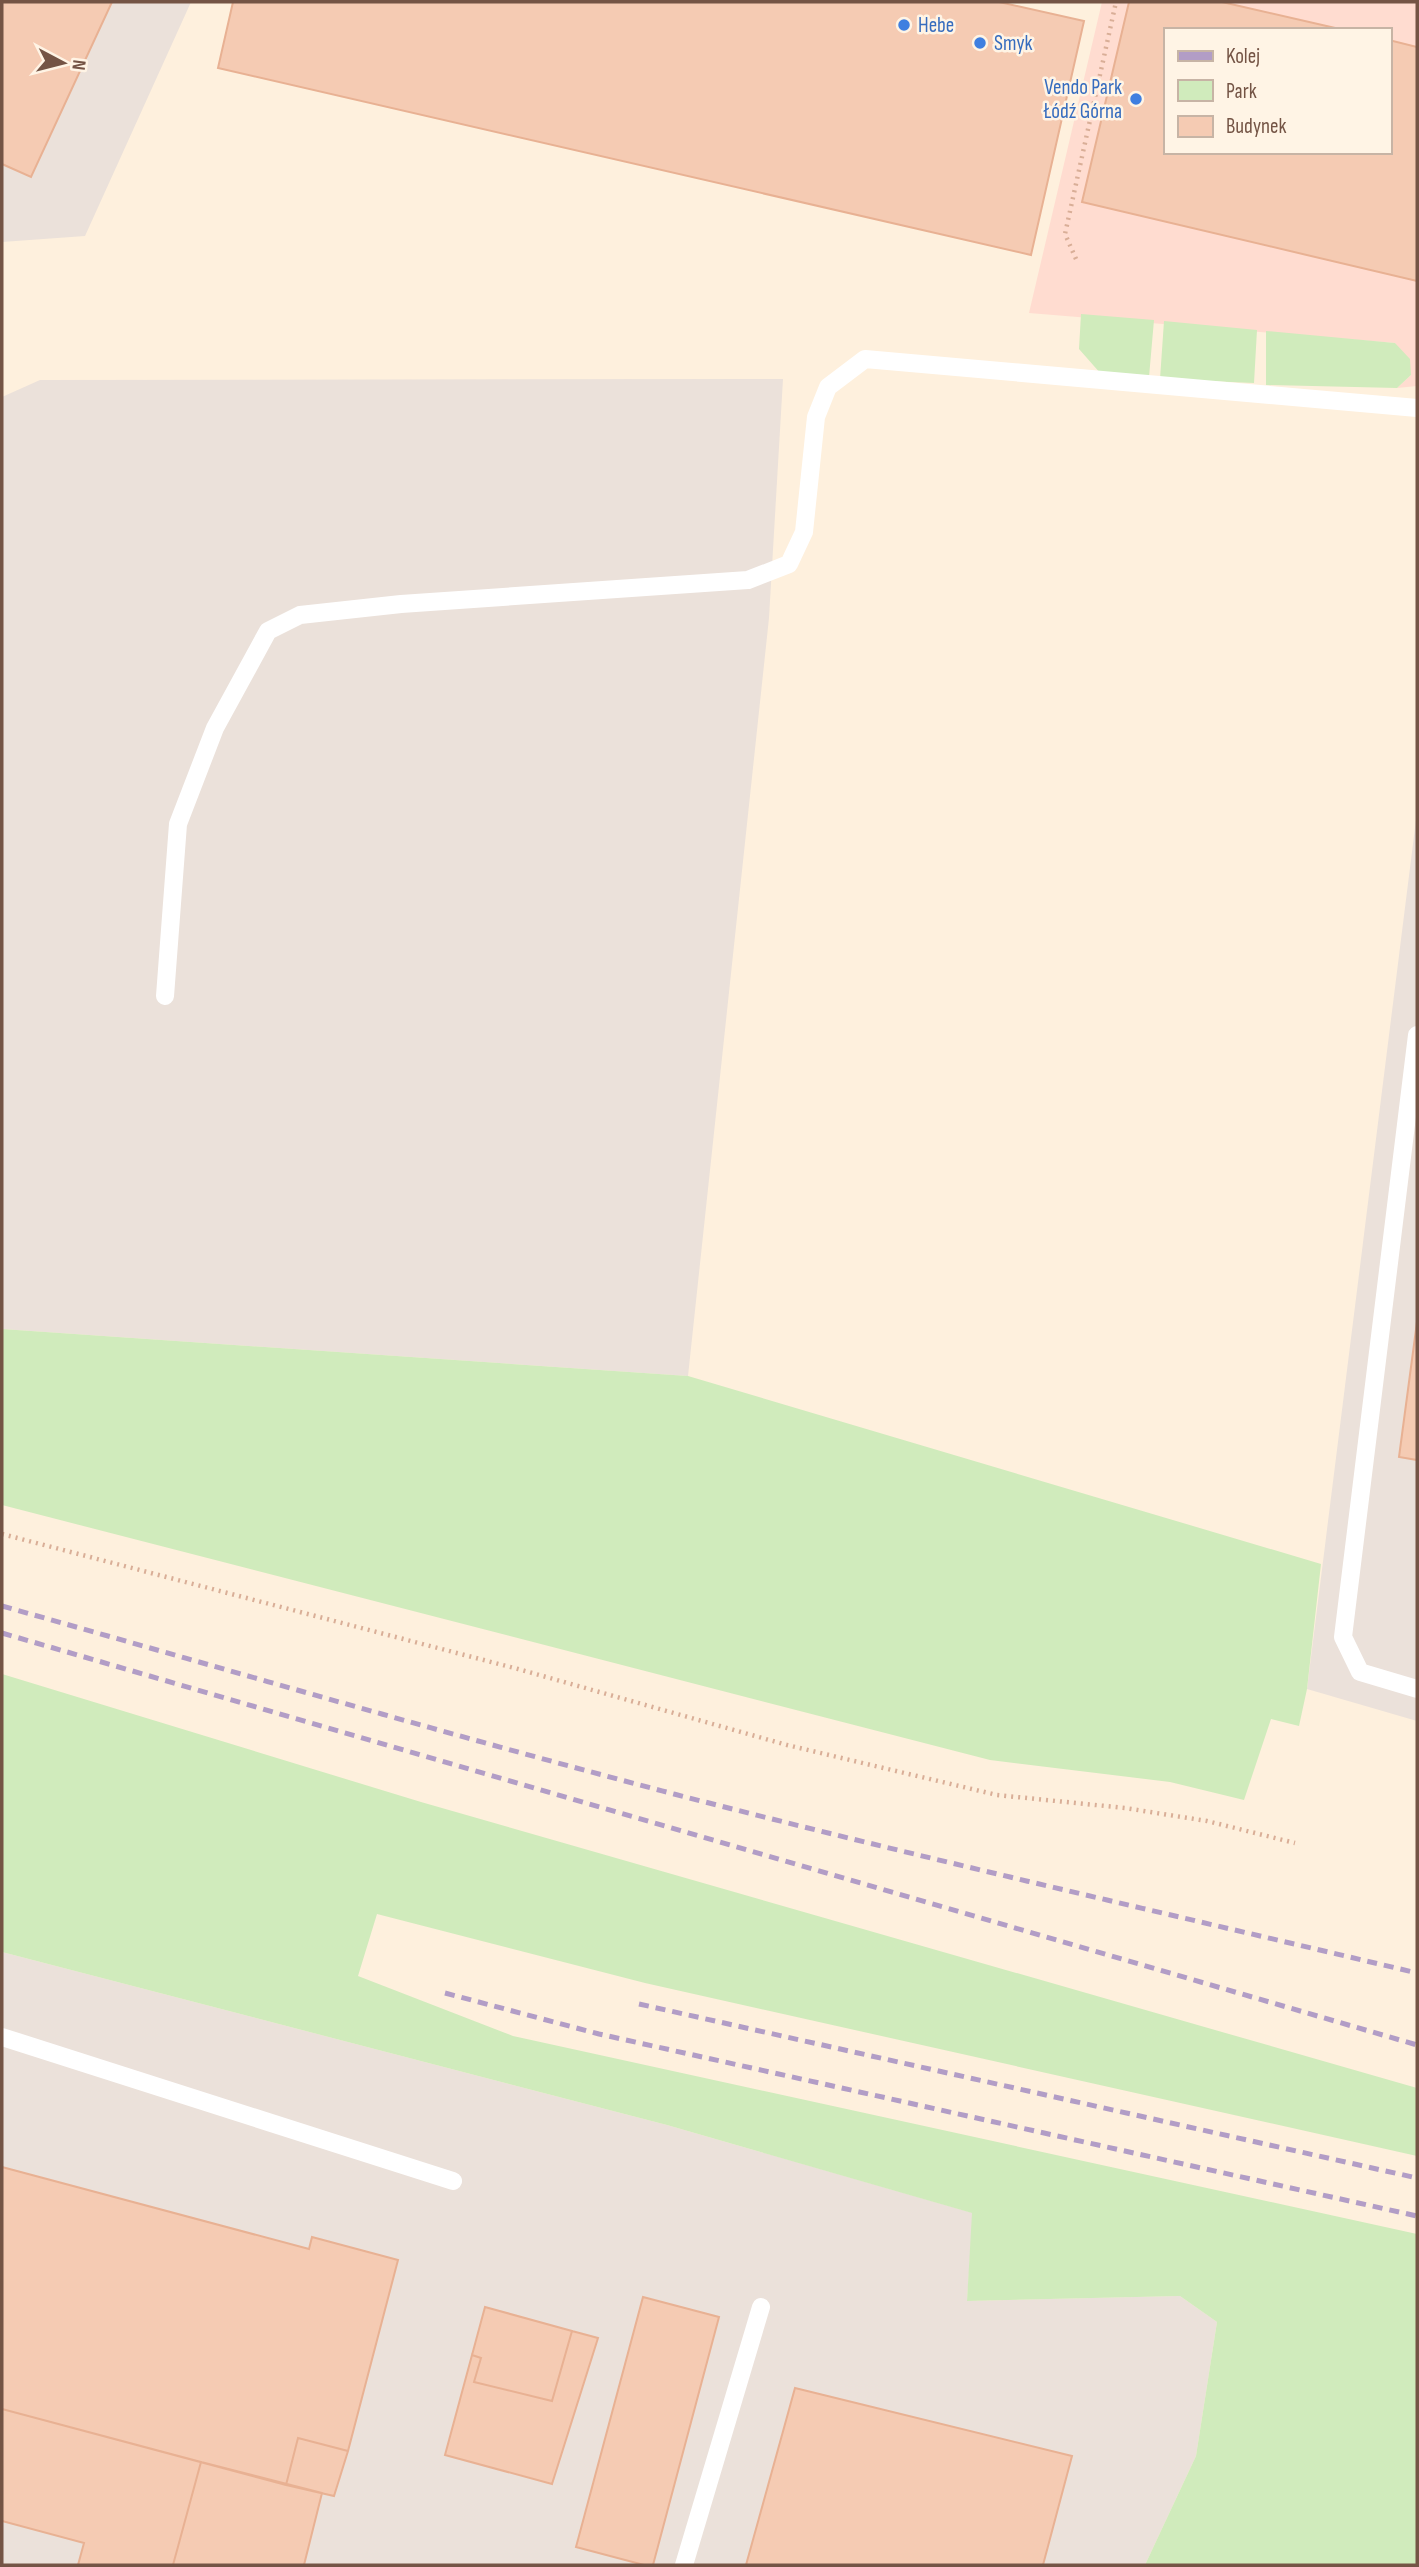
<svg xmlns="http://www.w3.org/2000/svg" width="1419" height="2567" font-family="'Sofia Sans Condensed',sans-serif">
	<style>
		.commercial { fill: #ffdcd0; fill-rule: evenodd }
		.industrial { fill: #ebe1da }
		.green { fill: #d0ebbc }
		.building { fill: #f5cbb3; stroke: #e8b193; stroke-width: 2 }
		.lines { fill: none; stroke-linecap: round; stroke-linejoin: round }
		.path { stroke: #d9ae97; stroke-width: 4.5; stroke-dasharray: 2 5; stroke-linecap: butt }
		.lane { stroke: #fff; stroke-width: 18 }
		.rail { stroke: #b29dc6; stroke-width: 5; stroke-dasharray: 10 7; stroke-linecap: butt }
		.shop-dot { fill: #3f7fe0; stroke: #fff4e5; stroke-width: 2.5 }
		.labels { text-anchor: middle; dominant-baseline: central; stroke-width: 5; stroke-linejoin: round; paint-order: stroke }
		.shop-label { font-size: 21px; fill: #366cbe; stroke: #fff4e5; text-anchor: start }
	</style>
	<rect width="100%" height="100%" fill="#fef0dd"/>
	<!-- commercial -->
	<path class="commercial" d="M1102 2H1417V386L1397 388 1411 375 1395 343 1029 313ZM1165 30H1389V152H1165Z"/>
	<!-- industrial -->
	<path class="industrial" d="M2 2H191L85 236 2 242Z
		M783 379 769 618 688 1376 2 1329V397L40 380Z
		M1417 812V1721L1307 1689Z
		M2 1952 667 2125 973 2213 967 2301 1180 2296 1217 2322 1196 2456 1145 2565H2Z"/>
	<!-- green -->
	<path class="green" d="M1081 314 1154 320 1149 377 1101 374 1079 349Z
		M1164 321 1257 330 1254 383 1160 379Z
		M1266 331 1395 343 1410 359 1411 375 1397 388 1266 385Z
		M2 1329 688 1376 1321 1564 1307 1689 1299 1726 1271 1719 1244 1800 1170 1782 990 1760 2 1505Z
		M2 1674 421 1802 1417 2088V2156L645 1983 377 1914 358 1976 513 2036 1417 2234V2565H1145L1196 2456 1217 2322 1180 2296 967 2301 972 2213 667 2125 2 1952Z"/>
	<!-- building -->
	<path class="building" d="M2 2H112L31 177 2 164Z
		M233 2H999L1084 21 1031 255 218 68Z
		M1129 2H1222L1344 30H1165V152H1389V40L1417 47V281L1082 202Z
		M1417 1322V1460L1399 1457Z
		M2 2167 309 2249 312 2237 398 2260 348 2451 298 2438 286 2485 2 2409Z
		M643 2297 719 2317 653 2565H644L576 2547Z
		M485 2307 572 2331 552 2401 474 2382 481 2358 472 2355Z
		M572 2331 598 2338 552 2484 445 2455 472 2355 481 2358 474 2382 552 2401Z
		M795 2388 1072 2456 1043 2565H746Z
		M2 2409 201 2462 173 2565H78L84 2543 2 2521Z
		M298 2438 348 2451 334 2496 286 2485Z
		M201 2462 322 2493 304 2565H173Z"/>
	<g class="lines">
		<!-- path -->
		<path class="path" d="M1076 259 1065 234 1116 2
			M2 1534 518 1669 787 1745 997 1795 1125 1808 1207 1821 1295 1843"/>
		<!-- lane -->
		<path class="lane" d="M165 996 178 824 215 728 268 631 300 615 401 604 748 580 789 564 804 532 816 417 828 387 865 359 1417 408
			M1417 1035 1343 1637 1360 1672 1417 1689
			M2 2037 453 2181
			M684 2565 761 2307"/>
		<!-- rail -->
		<path class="rail" d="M2 1606C226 1669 449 1735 674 1794 921 1858 1169 1914 1417 1973
			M2 1633 1417 2045
			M445 1993 599 2034 1417 2216
			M639 2004 1417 2178"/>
	</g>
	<!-- markers -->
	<g class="shop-dot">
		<circle cx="904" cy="25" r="7"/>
		<circle cx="980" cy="43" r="7"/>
		<circle cx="1136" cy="99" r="7"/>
	</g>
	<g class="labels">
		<!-- shop labels -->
		<g class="shop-label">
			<text x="918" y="25">Hebe</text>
			<text x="994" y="43">Smyk</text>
			<text x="1122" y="87" text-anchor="end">Vendo Park<tspan x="1122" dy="24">Łódź Górna</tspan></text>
		</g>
	</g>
	<!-- border -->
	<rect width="1419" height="2567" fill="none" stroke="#745445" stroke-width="7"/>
	<!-- legend -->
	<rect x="1164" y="28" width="228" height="126" fill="#fff4e5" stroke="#c7b4a5" stroke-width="2"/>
	<rect x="1178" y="51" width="35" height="10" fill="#b29dc6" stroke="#c7b4a5" stroke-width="2"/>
	<text x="1226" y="63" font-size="21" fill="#745445">Kolej</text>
	<rect x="1178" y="80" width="35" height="21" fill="#d0ebbc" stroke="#c7b4a5" stroke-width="2"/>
	<text x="1226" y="98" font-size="21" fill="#745445">Park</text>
	<rect x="1178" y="116" width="35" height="21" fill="#f5cbb3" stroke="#c7b4a5" stroke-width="2"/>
	<text x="1226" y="133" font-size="21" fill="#745445">Budynek</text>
	<!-- north arrow -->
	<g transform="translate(63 63) rotate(97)" stroke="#fff4e5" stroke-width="5" paint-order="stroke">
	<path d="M0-5L12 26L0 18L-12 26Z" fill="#745445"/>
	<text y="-10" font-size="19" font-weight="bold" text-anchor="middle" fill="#745445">N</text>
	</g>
</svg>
